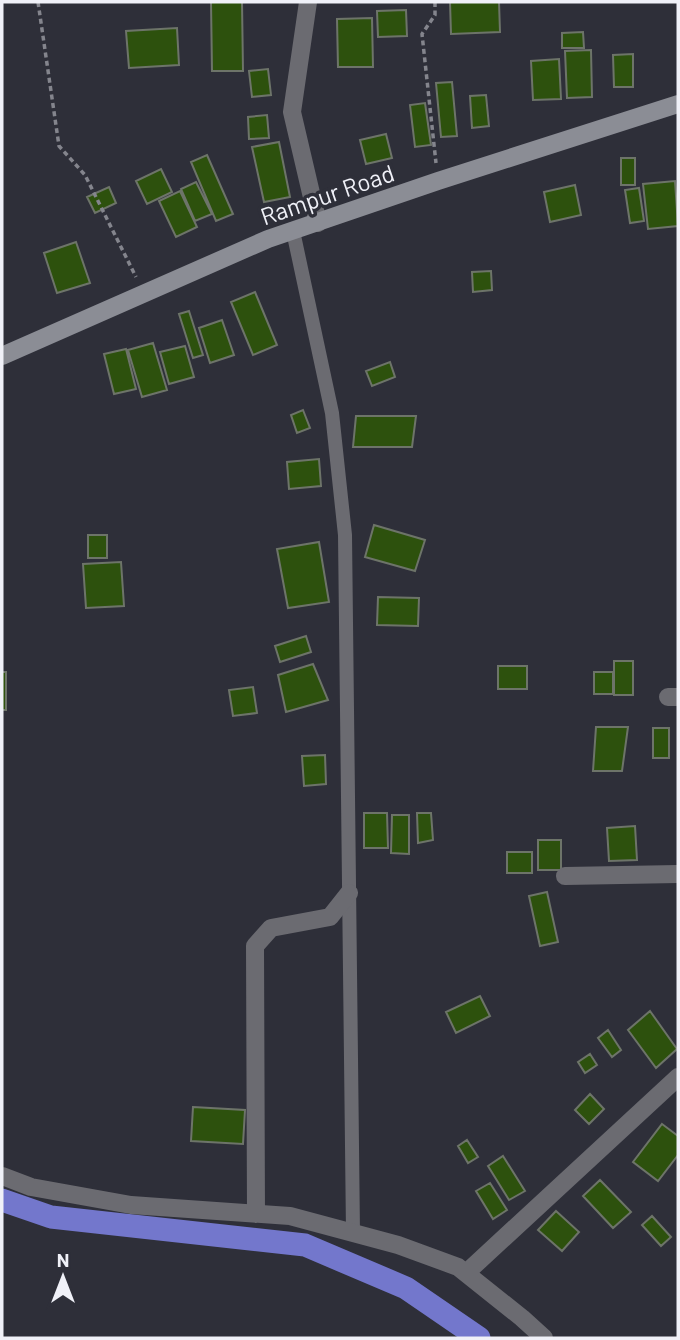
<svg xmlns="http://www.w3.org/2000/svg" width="680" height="1340" font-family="Barlow,sans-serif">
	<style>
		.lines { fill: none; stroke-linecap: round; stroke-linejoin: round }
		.canal { stroke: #7377cc; stroke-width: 23 }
		.building { fill: #2d510d; stroke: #6d7469; stroke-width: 2 }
		.path { stroke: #84858d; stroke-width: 3.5; stroke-dasharray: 5 3.5; stroke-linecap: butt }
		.lane { stroke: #6b6b71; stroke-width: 14 }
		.street { stroke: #6b6b71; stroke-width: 18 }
		.secondary { stroke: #8b8d95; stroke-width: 18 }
		.labels { text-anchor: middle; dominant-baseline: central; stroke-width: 7; stroke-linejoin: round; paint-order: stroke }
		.street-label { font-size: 24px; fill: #f0f1f8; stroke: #2e2f39 }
	</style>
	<rect width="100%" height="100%" fill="#2e2f39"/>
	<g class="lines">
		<!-- canal -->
		<path class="canal" d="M2 1200 51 1217 305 1245 406 1288 479 1338"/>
	</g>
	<!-- building -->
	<path class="building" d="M211 2H242L243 71H212Z
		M450 2H499L500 32 451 34Z
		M406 10 407 36 378 37 377 11Z
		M372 18 373 67H338L337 19Z
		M177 28 179 65 129 68 126 31Z
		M583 32 584 48H562V33Z
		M591 50 592 97 567 98 565 51Z
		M633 54V87H614L613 55Z
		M559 59 561 99 533 100 531 61Z
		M268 69 271 95 252 97 249 71Z
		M452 82 457 136 441 137 436 83Z
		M486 95 489 126 472 128 470 96Z
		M425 103 431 145 415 147 410 105Z
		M267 115 269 138 249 139 248 117Z
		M386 134 392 158 366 164 360 140Z
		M279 142 290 197 264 202 252 147Z
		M207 155 233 214 216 221 191 162Z
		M621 158H635V185H621Z
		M161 169 172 192 147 204 136 181Z
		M675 181 678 226 648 229 643 184Z
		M196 182 212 214 195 221 181 189Z
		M575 185 581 215 550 222 544 192Z
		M109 187 116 203 95 213 87 197Z
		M639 188 644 221 630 223 625 190Z
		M180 191 197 227 176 237 159 201Z
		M76 242 90 283 57 293 44 253Z
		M491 271 492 290 473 292 472 272Z
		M255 292 277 345 253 355 231 302Z
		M189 311 203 355 193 358 179 314Z
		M222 320 234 355 210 363 199 328Z
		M153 343 167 390 142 397 128 350Z
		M185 346 194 377 169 384 160 352Z
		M126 349 136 389 114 394 104 354Z
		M390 362 395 377 372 386 366 371Z
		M303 410 310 428 297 433 291 415Z
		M356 416H416L412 447H353Z
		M319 459 321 486 289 489 287 462Z
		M374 525 425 540 415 571 365 557Z
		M88 535H107V558H88Z
		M319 542 329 602 288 608 277 549Z
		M121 562 124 606 86 608 83 564Z
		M378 597 419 598 418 626 377 625Z
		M306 636 311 652 280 662 275 646Z
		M614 661H633V695H614Z
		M313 664 328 700 286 712 278 675Z
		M498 666H527V689H498Z
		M2 672H6V710H2Z
		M594 672H613V694H594Z
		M253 687 257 713 233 716 229 690Z
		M596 727H628L622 771H593Z
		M653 728H669V758H653Z
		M325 755 326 784 304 786 302 756Z
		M364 813H387L388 848H364Z
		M417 813H431L433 840 418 843Z
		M392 815H409V854L391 853Z
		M635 826 637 860 609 861 607 828Z
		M538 840H561V870H538Z
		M507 852H532V873H507Z
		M547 892 558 942 540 946 529 896Z
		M480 996 490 1016 456 1033 446 1012Z
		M650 1011 677 1049 656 1068 628 1030Z
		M608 1030 621 1050 612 1057 598 1038Z
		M590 1054 597 1065 585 1073 578 1062Z
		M590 1094 604 1109 589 1124 575 1110Z
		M193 1107 245 1110 243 1144 191 1141Z
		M662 1124 678 1136V1155L658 1181 633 1162Z
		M467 1140 478 1157 468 1163 458 1146Z
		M503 1156 525 1191 509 1200 488 1166Z
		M600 1180 631 1212 613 1228 583 1196Z
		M490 1183 507 1210 493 1219 476 1191Z
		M556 1211 579 1232 562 1251 538 1230Z
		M652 1216 671 1237 661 1246 642 1225Z"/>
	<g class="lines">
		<!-- path -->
		<path class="path" d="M38 2 59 146 85 175 136 277
			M435 2V15L422 34 436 163"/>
		<!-- lane -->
		<path class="lane" d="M293 231 332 413 345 535 353 1233"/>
		<!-- street -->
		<path class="street" d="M308 2 292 112 318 223
			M668 697H678
			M565 876 678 874
			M2 1176 31 1187 131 1205 290 1216 398 1245 458 1267 522 1318 544 1338
			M256 1214 255 946 271 928 330 917 349 893
			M466 1273 678 1077"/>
		<!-- secondary -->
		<path class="secondary" d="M2 356 268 239 438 181 678 104"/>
	</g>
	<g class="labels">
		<!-- street labels -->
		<g class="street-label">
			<text transform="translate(327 194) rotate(-19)">Rampur Road</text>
		</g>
	</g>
	<!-- border -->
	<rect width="680" height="1340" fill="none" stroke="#f0f1f8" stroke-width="7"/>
	<!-- north arrow -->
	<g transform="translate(63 1277)" stroke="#2e2f39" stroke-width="5" paint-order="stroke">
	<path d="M0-5L12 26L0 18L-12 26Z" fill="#f0f1f8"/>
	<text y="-10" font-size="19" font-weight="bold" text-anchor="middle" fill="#f0f1f8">N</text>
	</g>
</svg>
